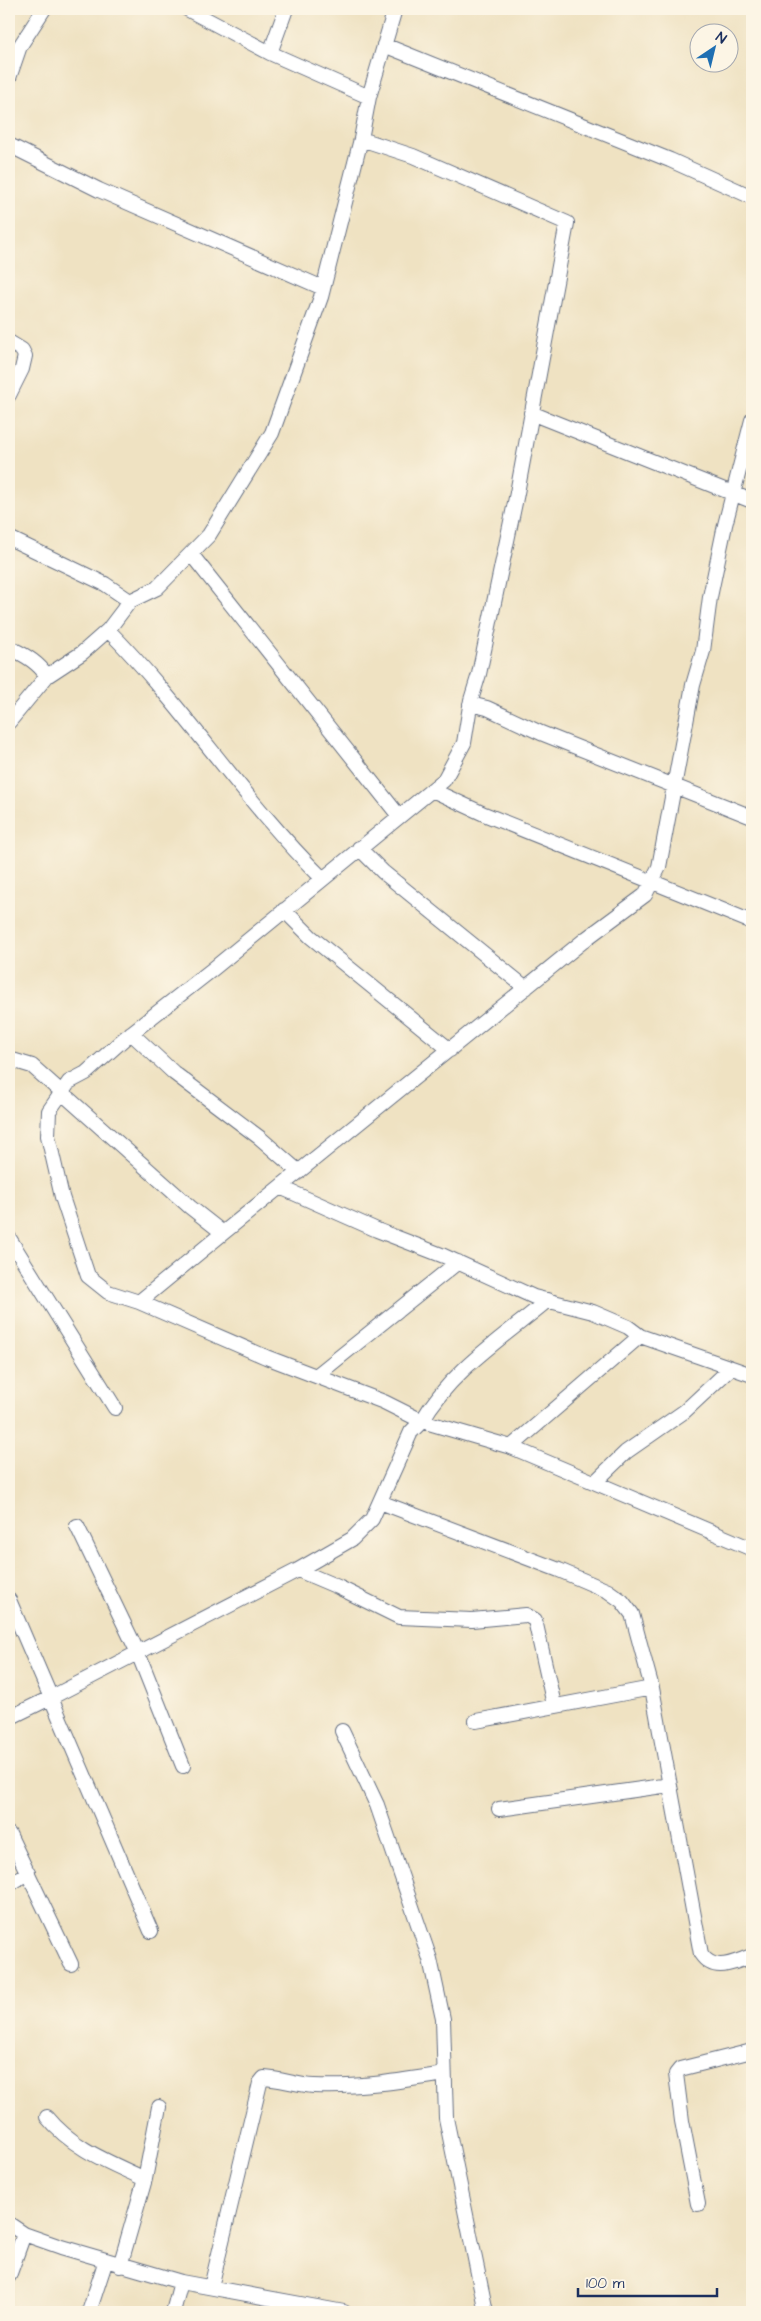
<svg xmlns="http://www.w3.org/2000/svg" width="761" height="2321" font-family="'Architects Daughter',sans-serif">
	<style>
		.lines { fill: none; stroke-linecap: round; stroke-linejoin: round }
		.minor-casing { stroke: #656e81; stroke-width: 16 }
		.minor { stroke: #fff; stroke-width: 14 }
	</style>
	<rect width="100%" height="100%" fill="#fcf5e5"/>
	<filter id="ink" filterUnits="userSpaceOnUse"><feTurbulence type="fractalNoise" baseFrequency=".02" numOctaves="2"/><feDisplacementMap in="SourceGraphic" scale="10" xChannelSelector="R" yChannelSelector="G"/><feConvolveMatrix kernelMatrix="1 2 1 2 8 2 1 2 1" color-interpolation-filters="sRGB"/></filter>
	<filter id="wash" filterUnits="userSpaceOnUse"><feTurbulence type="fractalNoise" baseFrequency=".0096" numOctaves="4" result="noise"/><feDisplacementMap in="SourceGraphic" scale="20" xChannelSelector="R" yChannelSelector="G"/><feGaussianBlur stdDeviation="1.12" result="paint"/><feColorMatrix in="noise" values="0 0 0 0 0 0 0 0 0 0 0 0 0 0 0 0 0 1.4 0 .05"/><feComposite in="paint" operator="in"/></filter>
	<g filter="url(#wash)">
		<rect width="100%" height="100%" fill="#efe2c2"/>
	</g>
	<g filter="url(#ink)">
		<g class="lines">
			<defs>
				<path id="minor" d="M187 9 270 53 369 97
					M384 45 670 160 752 197
					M270 53 286 9
					M9 78 20 46 44 9
					M9 145 99 190 323 288
					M9 342 22 350 25 356 22 369 9 395
					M531 413 752 501
					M9 538 105 584 130 601
					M191 554 399 816
					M108 630C185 708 244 801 322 878
					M9 648C24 654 38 662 47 676
					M470 704 487 708 541 733 752 817
					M9 722 47 676 82 653 108 630 130 601 157 588 209 535 272 433 321 297 361 139 369 97 395 9
					M432 790 484 814 752 922
					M359 848 383 872 526 988
					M284 910 311 937 450 1050
					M131 1033 174 1073 260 1138 299 1172
					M9 1059 32 1066 190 1207 223 1233 139 1302 266 1357 384 1402 422 1421 411 1432 372 1519 352 1539 298 1570 52 1697 9 1718
					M280 1187 377 1230 444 1256 534 1297 593 1312 628 1327 640 1336 752 1375
					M223 1233 587 938 645 895 659 867 693 685 703 651 710 597 725 525 752 420
					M9 1238 115 1408
					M548 1300C504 1337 450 1371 422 1421L511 1447 752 1549
					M139 1302 108 1292 88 1276 62 1197 48 1136 49 1111 69 1082 86 1073 125 1038 213 969 444 780 464 743 471 700 479 674 517 493 567 223 413 156 361 139
					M316 1376 458 1262
					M511 1447 640 1336
					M595 1482 626 1452 685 1411 731 1368
					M380 1502 559 1570 608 1591 622 1601 632 1614 652 1688 701 1954C715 1974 733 1962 752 1956
					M77 1526 138 1653 183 1766
					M298 1570 338 1587 399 1617 472 1620 526 1615 535 1620 554 1705
					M9 1600 151 1931
					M476 1721 652 1688
					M342 1731 377 1805 430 1959 443 2019 446 2118 486 2312
					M499 1809 670 1785
					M9 1834 71 1964
					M9 1885 28 1872
					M47 2117C73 2149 109 2162 145 2179L120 2266
					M145 2179 159 2107
					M698 2204 682 2121 676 2074 680 2069 752 2051
					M9 2224 24 2234 61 2247 181 2282 344 2312
					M9 2276 24 2234
					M211 2287 260 2083 264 2078C281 2079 297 2085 314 2086 358 2088 401 2081 444 2074
					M89 2312 106 2260
					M173 2312 181 2282"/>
			</defs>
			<!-- minor casing -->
			<use href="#minor" class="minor-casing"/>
			<!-- minor -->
			<use href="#minor" class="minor"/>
		</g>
	</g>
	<!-- margin -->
	<rect width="761" height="2321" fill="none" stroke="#fcf5e5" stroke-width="30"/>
	<!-- north arrow -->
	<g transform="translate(714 48) rotate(35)"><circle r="24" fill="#fcf5e5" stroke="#a2a6af"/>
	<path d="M0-4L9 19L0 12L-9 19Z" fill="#1f6fb2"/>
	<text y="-8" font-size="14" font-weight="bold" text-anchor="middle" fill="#1b2f5e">N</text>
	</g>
	<!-- scale -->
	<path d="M578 2288v8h139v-8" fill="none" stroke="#1b2f5e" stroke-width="2.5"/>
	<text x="586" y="2288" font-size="15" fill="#1b2f5e" stroke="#fcf5e5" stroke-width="4" paint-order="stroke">100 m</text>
</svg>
